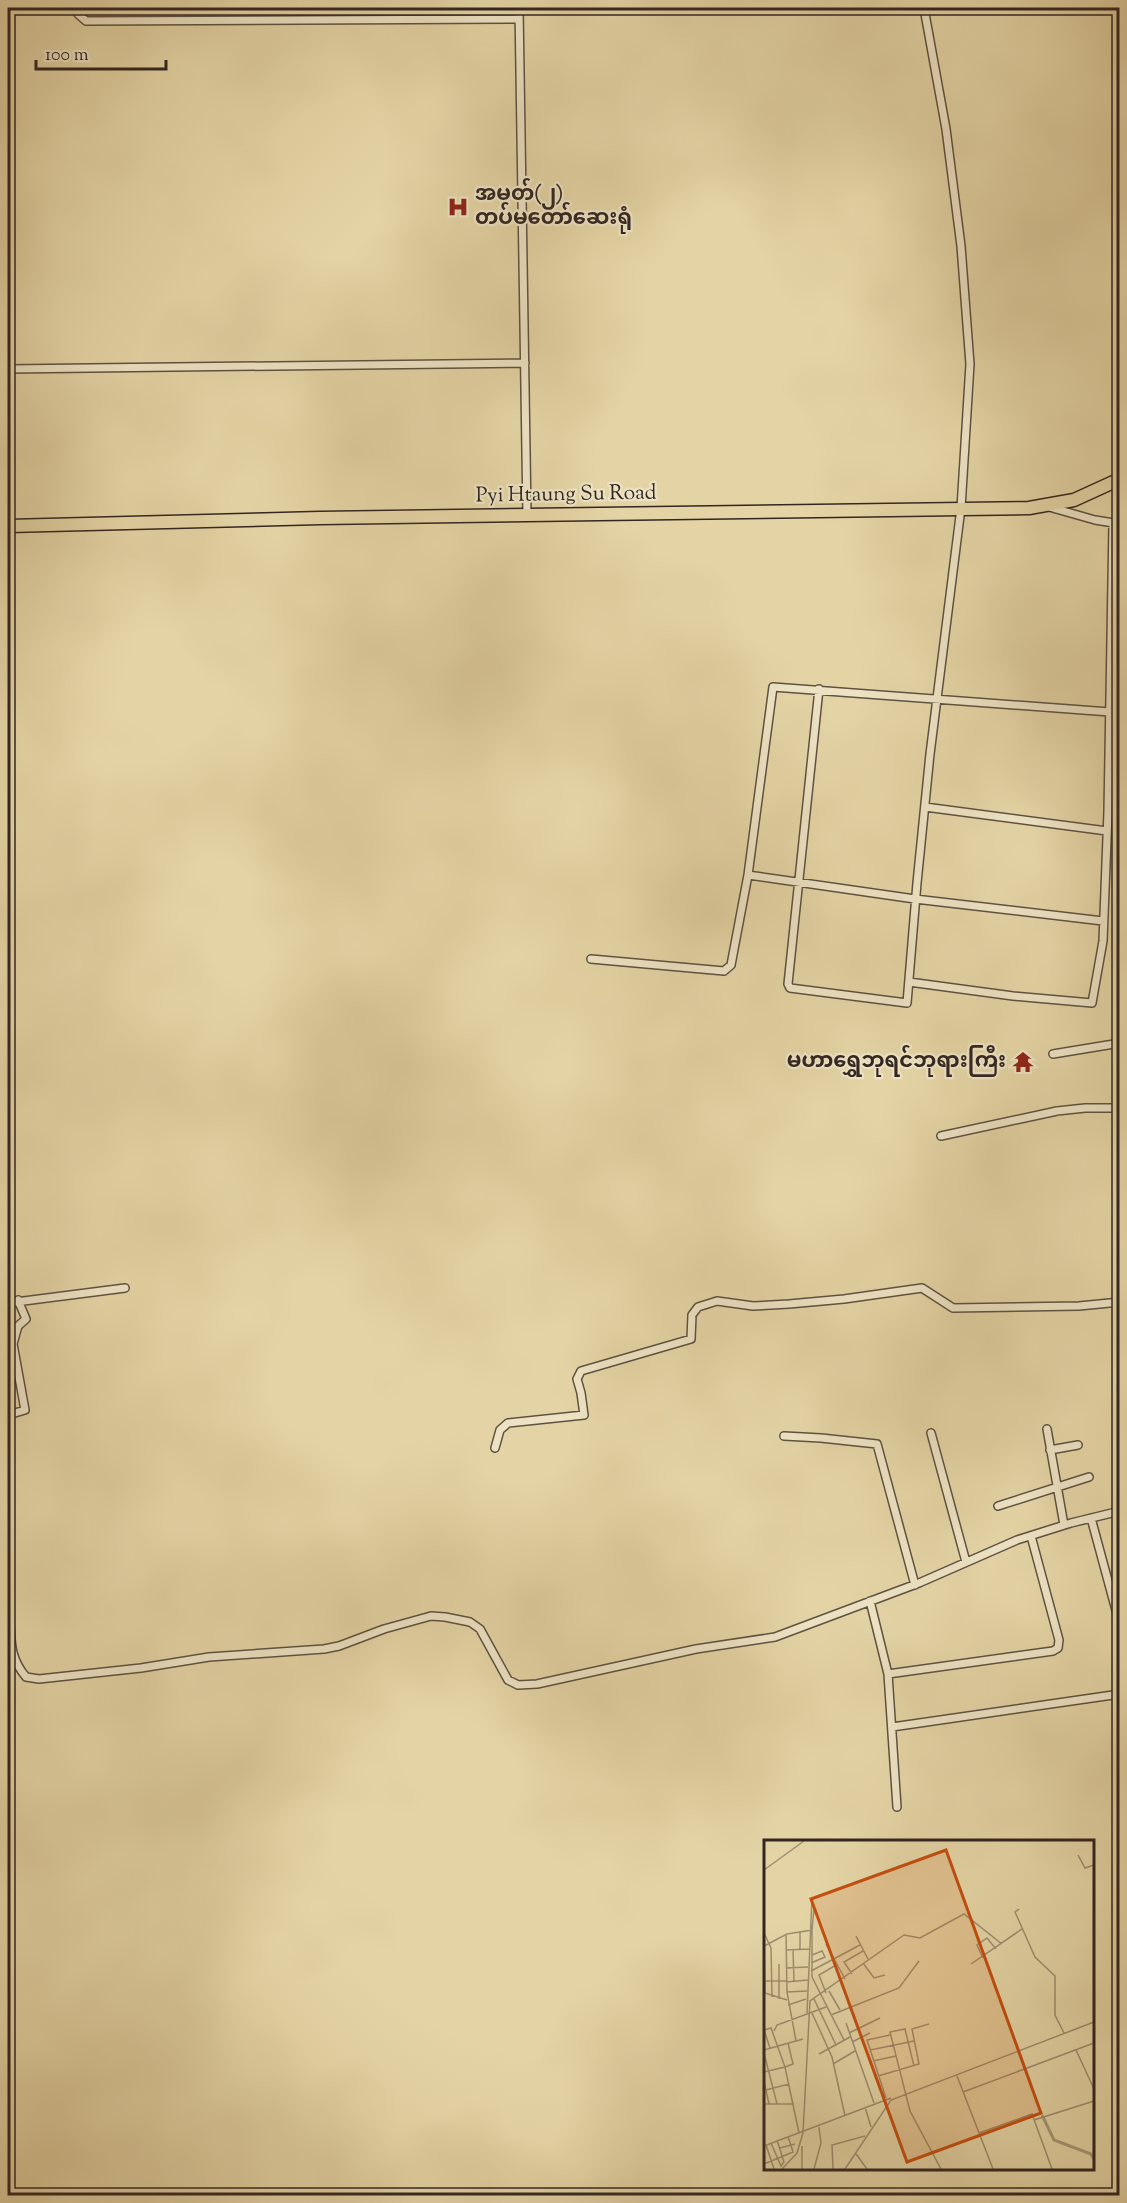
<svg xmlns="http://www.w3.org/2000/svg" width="1127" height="2203" font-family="'Sorts Mill Goudy','Noto Sans Myanmar',serif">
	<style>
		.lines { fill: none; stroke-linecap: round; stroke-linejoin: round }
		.minor-casing { stroke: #5e5242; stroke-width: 10 }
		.trunk-casing { stroke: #322621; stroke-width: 15 }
		.minor { stroke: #ede3c4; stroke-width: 7 }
		.trunk { stroke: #e4d4a5; stroke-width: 12 }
		.rail-casing { stroke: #322621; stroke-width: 4.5 }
		.rail { stroke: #ede3c4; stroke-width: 2; stroke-dasharray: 7; stroke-linecap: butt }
		.labels { text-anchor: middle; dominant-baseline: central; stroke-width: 4.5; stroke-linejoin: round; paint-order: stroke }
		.poi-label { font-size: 21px; font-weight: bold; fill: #322621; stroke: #ede3c4; text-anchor: start }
		.street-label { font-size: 21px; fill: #322621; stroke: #ede3c4 }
		.inset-river { fill: none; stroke: #a79978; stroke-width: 3 }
		.inset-road { fill: none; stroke: #9d8e70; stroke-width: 1.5 }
		.view { fill: #c44f10; fill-opacity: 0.15; stroke: #c44f10; stroke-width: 3 }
		.inset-edge { fill: none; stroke: #322621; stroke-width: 3 }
	</style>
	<rect width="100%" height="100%" fill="#e4d4a5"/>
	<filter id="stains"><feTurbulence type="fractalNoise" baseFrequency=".00333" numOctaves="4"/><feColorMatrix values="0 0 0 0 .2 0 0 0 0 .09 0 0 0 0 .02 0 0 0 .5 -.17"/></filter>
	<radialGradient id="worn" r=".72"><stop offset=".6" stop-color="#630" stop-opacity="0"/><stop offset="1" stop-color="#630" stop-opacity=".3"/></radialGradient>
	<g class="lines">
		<defs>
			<path id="minor" d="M78 8V14L86 21 519 19
				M519 8 527 515
				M8 369 525 363
				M1049 507 1095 520 1120 524
				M819 689 788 984 790 988 907 1003 917 883 930 754 961 508 970 364 961 246 946 129 924 8
				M925 807 1107 831
				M748 875 915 899 1103 921
				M591 959 724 971 731 965 748 875 773 687 1110 712
				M909 982 1013 996 1092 1003 1103 941 1108 812 1113 523
				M1053 1054 1120 1043
				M941 1136 1057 1111 1085 1108H1120
				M8 1303 125 1288
				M8 1415 25 1410 13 1344 18 1326 26 1319 18 1300
				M1047 1429 1064 1525
				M931 1433 966 1562
				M784 1436 821 1438 877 1444 915 1585
				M495 1448 500 1430 508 1423 584 1415 581 1393 577 1379 581 1371 691 1339 692 1315 698 1307 717 1301 753 1306 789 1304 844 1299 922 1288 953 1308 1079 1306 1120 1302
				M1050 1450 1078 1445
				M998 1506 1089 1477
				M1091 1518 1120 1625
				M870 1601 888 1674 897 1807
				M8 1607C13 1635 6 1653 26 1677L39 1679 141 1668 209 1657 324 1649 339 1646 384 1629 431 1616 445 1617 470 1622 480 1629 508 1680 518 1685 537 1684 696 1649 775 1637 919 1583 1017 1540 1071 1523 1120 1511
				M888 1674 1053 1651 1058 1648 1059 1640 1031 1536
				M892 1727 1120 1694"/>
			<path id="trunk" d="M8 526 320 518 1029 508 1074 500 1120 479"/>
		</defs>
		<!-- minor casing -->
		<use href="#minor" class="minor-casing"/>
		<!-- trunk casing -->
		<use href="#trunk" class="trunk-casing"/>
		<!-- minor -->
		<use href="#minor" class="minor"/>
		<!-- trunk -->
		<use href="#trunk" class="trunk"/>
		<defs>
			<path id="rail" d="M1115 2196 1120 2185"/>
		</defs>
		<!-- rail casing -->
		<use href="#rail" class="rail-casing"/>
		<!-- rail -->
		<use href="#rail" class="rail"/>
	</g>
	<!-- icons -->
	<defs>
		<symbol id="hospital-bare" viewBox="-9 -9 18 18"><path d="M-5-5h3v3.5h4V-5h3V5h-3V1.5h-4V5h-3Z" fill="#8f2418" stroke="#ede3c4" stroke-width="2.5" paint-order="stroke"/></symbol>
		<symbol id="temple-bare" viewBox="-9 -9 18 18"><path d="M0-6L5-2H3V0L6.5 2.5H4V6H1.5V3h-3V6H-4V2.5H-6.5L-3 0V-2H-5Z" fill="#8f2418" stroke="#ede3c4" stroke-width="2.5" paint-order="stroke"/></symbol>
	</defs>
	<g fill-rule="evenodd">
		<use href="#hospital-bare" x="443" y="192" width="30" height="30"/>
		<use href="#temple-bare" x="1008" y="1047" width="30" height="30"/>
	</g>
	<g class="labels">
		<!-- poi labels -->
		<g class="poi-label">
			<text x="475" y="195">အမှတ်(၂)<tspan x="475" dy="24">တပ်မတော်ဆေးရုံ</tspan></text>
			<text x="1006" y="1062" text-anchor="end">မဟာရွှေဘုရင်ဘုရားကြီး</text>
		</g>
		<!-- street labels -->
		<g class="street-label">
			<text transform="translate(566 495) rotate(-1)">Pyi Htaung Su Road</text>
		</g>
	</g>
	<!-- overview -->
	<g transform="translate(764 1840)">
		<rect width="330" height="330" fill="#e4d4a5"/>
		<path class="inset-river" d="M278 275 290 300 327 314 330 319"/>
		<path class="inset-road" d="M314 15 321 28 330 25M0 30 40 1M255 69 251 72 271 117 291 136V175L300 193M48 90V137L80 200M0 93 7 108 8 157M22 94 23 152M92 96 104 119M62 104 81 139M0 106 23 94 48 90 50 69M0 106 1 153 23 160M36 109V91M22 110 46 109M29 110 30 141M219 118 213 105 223 98 232 109M47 123 61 117 58 111 48 115M99 123 110 138 121 135M15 124V159M207 124 258 89M22 128 44 127M47 131 96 105M88 134 80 122 99 111M1 141H22M22 142 44 140M65 151 76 170M62 153 55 135 72 125M50 159 72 205M24 165 42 159M43 173 48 59M48 173 68 217 81 276M67 175 135 148 155 121M82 183 110 263M10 191 13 185 62 167M85 193 116 178M32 201 23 152 43 151M88 202 106 193M6 208 0 190 7 188 21 227 29 224 24 203M0 210 39 199M106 210 150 201M312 210 330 249M0 213 13 264M55 214 86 197M109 221 132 216M69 224 91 211M150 226 141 189 126 192 146 271 177 329M0 232 21 227 35 293M114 236 155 224 148 189 165 184M193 236 229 329M0 241 5 264M2 250 25 244M199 252 330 203M122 258 103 200 126 195M0 264H30M101 267 107 287M270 280 330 261M39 293 46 161 140 95 156 98 200 74 238 104M215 293 268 274 288 329M7 303 17 326 20 322 13 300M2 305 10 329M0 306 127 258M38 306V329M16 308 27 305 24 297M92 314 103 329M0 324 29 312 27 305 31 304M18 329 33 313 39 293M50 329 57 303 55 287M69 329 68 305 101 296M81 329 127 260 330 182"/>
		<path class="view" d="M182 10 277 273 143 322 47 59Z"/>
		<rect width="330" height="330" class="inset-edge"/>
	</g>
	<!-- margin -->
	<rect width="1127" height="2203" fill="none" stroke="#e4d4a5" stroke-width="30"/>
	<rect x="9" y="9" width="1109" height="2185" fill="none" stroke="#322621" stroke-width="3"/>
	<rect x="15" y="15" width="1097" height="2173" fill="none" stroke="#322621" stroke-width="1.5"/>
	<!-- scale -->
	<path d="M36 60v9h130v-9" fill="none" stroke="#322621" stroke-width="3"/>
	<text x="45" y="60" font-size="18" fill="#322621" stroke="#ede3c4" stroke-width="4.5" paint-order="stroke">100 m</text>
	<rect width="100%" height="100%" filter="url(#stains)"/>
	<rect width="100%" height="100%" fill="url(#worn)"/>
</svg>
